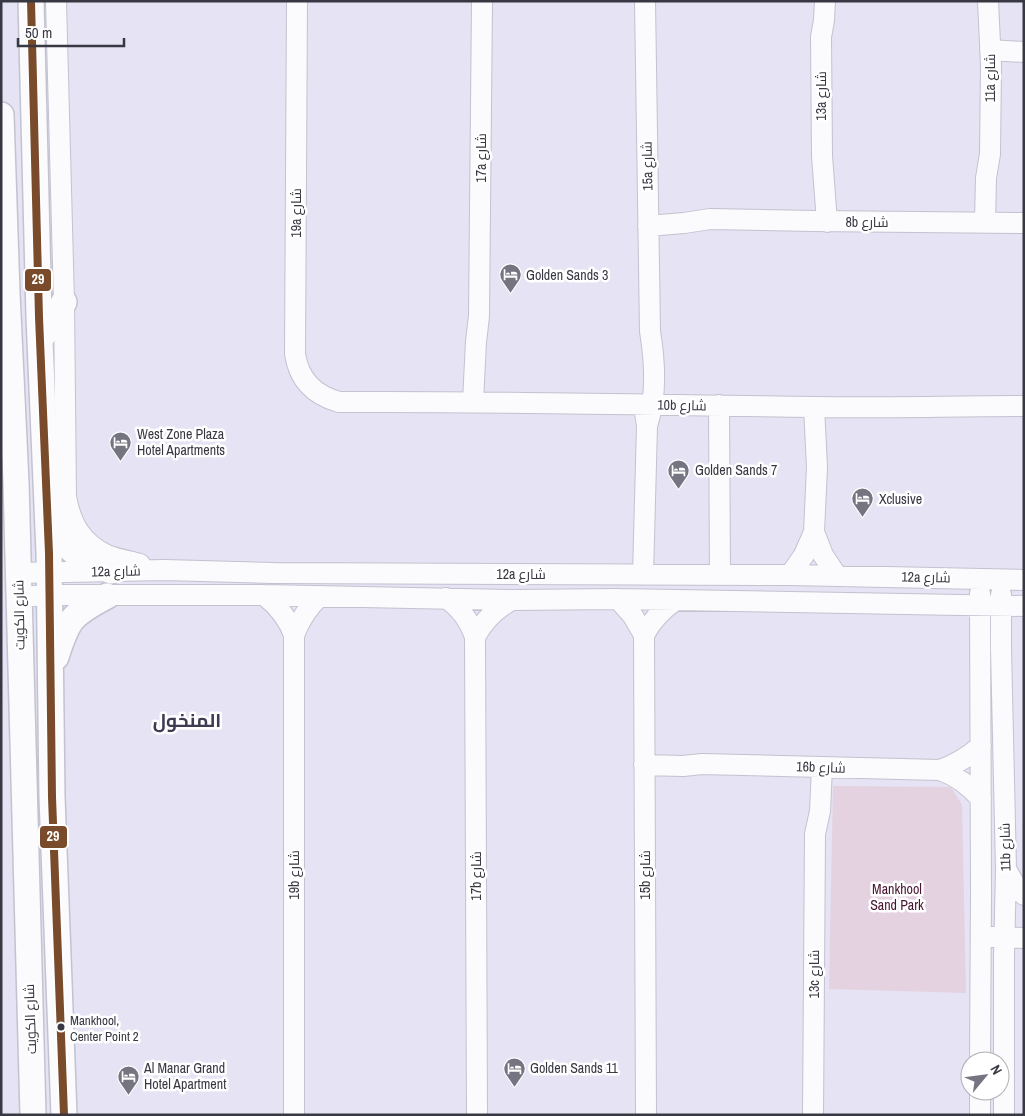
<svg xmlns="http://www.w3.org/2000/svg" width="1025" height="1116" font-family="'Archivo Narrow',Cairo,sans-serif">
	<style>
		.green { fill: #e4d2e1 }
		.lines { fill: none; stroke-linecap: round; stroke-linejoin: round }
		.minor-casing { stroke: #c3c2cf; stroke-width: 22 }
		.major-casing { stroke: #c3c2cf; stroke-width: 28 }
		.minor { stroke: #fbfbfd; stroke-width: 20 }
		.major { stroke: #fbfbfd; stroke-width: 25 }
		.bus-1-casing { stroke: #fff; stroke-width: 11 }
		.bus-1 { stroke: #7a4b2a; stroke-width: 8 }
		.bus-dot { fill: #383843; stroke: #fff; stroke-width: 2 }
		.labels { text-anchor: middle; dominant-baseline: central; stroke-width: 5; stroke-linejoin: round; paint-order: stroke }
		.bus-label { font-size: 13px; fill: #383843; stroke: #fff; text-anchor: start }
		.street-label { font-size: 14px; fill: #383843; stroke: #fff }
		.poi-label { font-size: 14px; fill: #383843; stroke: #fff; text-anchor: start }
		.park-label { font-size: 14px; fill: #47142f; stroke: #fff }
		.district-label { font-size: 19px; font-weight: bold; fill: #3e3c53; stroke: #fff }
		.line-badge { stroke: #fff; stroke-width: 2 }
		.badge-label { font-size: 14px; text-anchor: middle; font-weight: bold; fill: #fff }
	</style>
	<rect width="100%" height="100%" fill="#e5e3f4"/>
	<!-- green -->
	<path class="green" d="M833 786 951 787 962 805 966 993 829 989Z"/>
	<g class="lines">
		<defs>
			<path id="minor" d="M56 1 64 302 66 497C71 523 81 543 107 555 117 559 129 561 140 564
				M297 1 295 354C299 380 314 395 339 402 498 401 657 405 816 407 885 408 954 406 1024 406
				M645 1 650 331C655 363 657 395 647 426
				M825 1 824 20 821 37 822 156 827 222
				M990 50 1024 52
				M985 222 986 178 990 154 991 65 988 1
				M648 226 684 223 710 219 814 221 1024 223
				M473 401 476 342 479 316 482 1
				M719 405 720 575
				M814 532 823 555 837 576
				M18 573 164 570 273 573 790 575 1024 580
				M643 575 647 426 645 412
				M790 575 804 555 814 532 817 467 814 407
				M980 593 981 894 980 1061
				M1001 594V648L1006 869 1004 957V1115
				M264 595C278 606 288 618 294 635V1115
				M19 597 50 595H264L512 600 618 599 1024 606
				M446 598C461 609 469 620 475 637L477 1115
				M618 599 633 616 644 635 646 1115
				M294 635C300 620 308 607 320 596
				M644 635C652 620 661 610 676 600
				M475 637C484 620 495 609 512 600
				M644 765 683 766 702 764 940 770C957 776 969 785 981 799
				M940 770C955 765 968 757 981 746
				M1006 869 1015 885 1024 895
				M992 937 1024 938
				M813 1115 815 834 820 811 822 767
				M980 1115V1091"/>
			<path id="major" d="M31 1 39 317 49 553 52 797 64 1115
				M1 115 7 293 16 482 33 1115
				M40 340 64 302
				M50 513C56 525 60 539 70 548 80 559 98 565 111 571
				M56 657C68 619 71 615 107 596"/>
		</defs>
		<!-- minor casing -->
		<use href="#minor" class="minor-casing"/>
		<!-- major casing -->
		<use href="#major" class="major-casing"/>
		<!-- minor -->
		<use href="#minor" class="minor"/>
		<!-- major -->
		<use href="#major" class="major"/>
		<defs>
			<path id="bus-1" d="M31 1 39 317 49 553 52 797 64 1115"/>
		</defs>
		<!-- bus-1 casing -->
		<use href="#bus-1" class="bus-1-casing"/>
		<!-- bus-1 -->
		<use href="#bus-1" class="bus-1"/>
	</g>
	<!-- icons -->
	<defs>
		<symbol id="hotel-pin" viewBox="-11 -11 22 30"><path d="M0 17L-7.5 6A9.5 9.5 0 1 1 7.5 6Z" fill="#757481" stroke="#fff"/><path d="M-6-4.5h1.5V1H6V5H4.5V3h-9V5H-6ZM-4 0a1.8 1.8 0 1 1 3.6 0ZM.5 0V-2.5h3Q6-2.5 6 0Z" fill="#fff"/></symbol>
	</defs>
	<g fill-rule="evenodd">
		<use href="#hotel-pin" x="498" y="262" width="25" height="34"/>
		<use href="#hotel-pin" x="108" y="430" width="25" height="34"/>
		<use href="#hotel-pin" x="666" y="458" width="25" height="34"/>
		<use href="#hotel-pin" x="850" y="486" width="25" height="34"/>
		<use href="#hotel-pin" x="502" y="1056" width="25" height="34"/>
		<use href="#hotel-pin" x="116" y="1064" width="25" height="34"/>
	</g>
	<!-- markers -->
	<circle class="bus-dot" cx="61" cy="1027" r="4.5"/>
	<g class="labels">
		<!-- bus labels -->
		<g class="bus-label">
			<text x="70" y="1020">Mankhool,<tspan x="70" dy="16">Center Point 2</tspan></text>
		</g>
		<!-- street labels -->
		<g class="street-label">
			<text transform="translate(990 78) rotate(-90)">11a شارع</text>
			<text transform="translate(821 96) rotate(-90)">13a شارع</text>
			<text transform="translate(481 158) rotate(-90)">17a شارع</text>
			<text transform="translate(647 166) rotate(-91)">15a شارع</text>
			<text transform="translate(296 213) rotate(-90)">19a شارع</text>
			<text x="867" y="222">8b شارع</text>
			<text transform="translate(682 405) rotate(1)">10b شارع</text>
			<text transform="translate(116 571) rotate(-1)">12a شارع</text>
			<text x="521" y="574">12a شارع</text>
			<text transform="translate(926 577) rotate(1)">12a شارع</text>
			<text transform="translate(19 615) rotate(-91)">شارع الكويت</text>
			<text transform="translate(821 767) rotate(2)">16b شارع</text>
			<text transform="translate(1005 847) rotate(-91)">11b شارع</text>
			<text transform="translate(294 875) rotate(-90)">19b شارع</text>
			<text transform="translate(645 875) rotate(-90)">15b شارع</text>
			<text transform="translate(476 876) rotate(-90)">17b شارع</text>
			<text transform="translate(814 974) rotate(-90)">13c شارع</text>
			<text transform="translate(30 1019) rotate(-92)">شارع الكويت</text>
		</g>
		<!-- poi labels -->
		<g class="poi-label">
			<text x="526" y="275">Golden Sands 3</text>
			<text x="137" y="434">West Zone Plaza<tspan x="137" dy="16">Hotel Apartments</tspan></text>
			<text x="695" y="470">Golden Sands 7</text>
			<text x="879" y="499">Xclusive</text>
			<text x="144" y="1068">Al Manar Grand<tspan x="144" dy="16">Hotel Apartment</tspan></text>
			<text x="530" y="1068">Golden Sands 11</text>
		</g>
		<!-- park labels -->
		<g class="park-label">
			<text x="897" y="889">Mankhool<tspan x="897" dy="16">Sand Park</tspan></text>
		</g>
		<!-- district labels -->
		<g class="district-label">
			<text x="187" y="720">المنخول</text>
		</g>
	</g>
	<g class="line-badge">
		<rect x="24" y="268" width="28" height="24" rx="5" fill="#7a4b2a"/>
		<rect x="39" y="825" width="29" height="24" rx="5" fill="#7a4b2a"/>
	</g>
	<g class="badge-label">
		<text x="38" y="284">29</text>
		<text x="53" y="841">29</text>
	</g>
	<!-- border -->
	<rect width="1025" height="1116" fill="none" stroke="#383843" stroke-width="5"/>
	<!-- north arrow -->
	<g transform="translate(985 1076) rotate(61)"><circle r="24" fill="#ffffff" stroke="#afafb4"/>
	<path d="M0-4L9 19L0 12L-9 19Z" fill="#757481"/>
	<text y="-8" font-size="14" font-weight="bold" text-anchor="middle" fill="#383843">N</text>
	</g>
	<!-- scale -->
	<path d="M18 38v8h106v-8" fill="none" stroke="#383843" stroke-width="2.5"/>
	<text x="25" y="38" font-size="15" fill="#383843" stroke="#ffffff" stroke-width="4" paint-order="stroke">50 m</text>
</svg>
